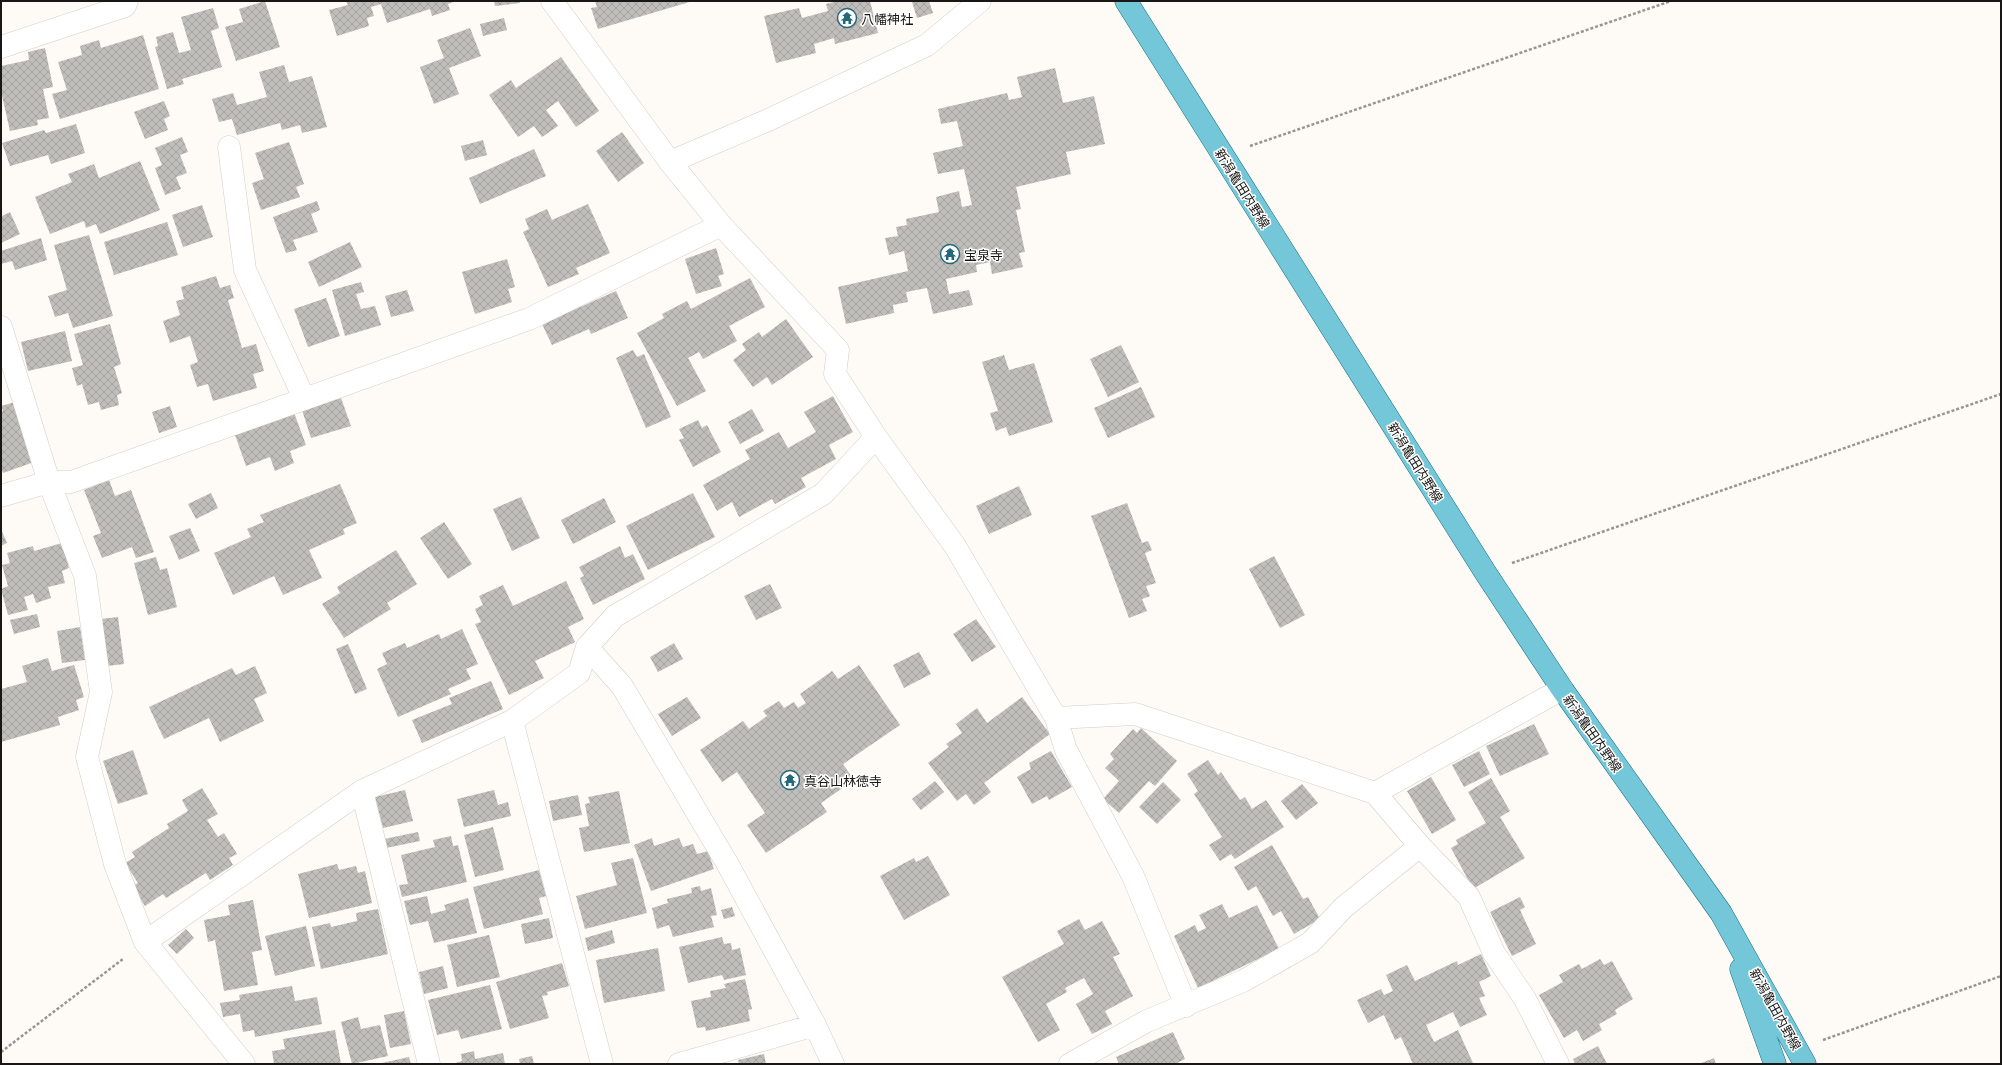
<svg xmlns="http://www.w3.org/2000/svg" width="2002" height="1065" font-family="'Playfair Display','Noto Sans JP',serif">
	<style>
		.building { fill: url(#building-cross-hatch) }
		.lines { fill: none; stroke-linecap: round; stroke-linejoin: round }
		.minor-casing { stroke: #d1ceca; stroke-width: 23 }
		.major-casing { stroke: #177183; stroke-width: 23 }
		.path { stroke: #979592; stroke-width: 2.5; stroke-dasharray: 3 2; stroke-linecap: butt }
		.minor { stroke: #fff; stroke-width: 22 }
		.major { stroke: #73c7d8; stroke-width: 22 }
		.labels { text-anchor: middle; dominant-baseline: central; stroke-width: 3; stroke-linejoin: round; paint-order: stroke }
		.poi-label { font-size: 13px; fill: #181715; stroke: #fff; text-anchor: start }
		.street-label { font-size: 13px; fill: #181715; stroke: #fff }
	</style>
	<defs>
		<pattern id="building-cross-hatch" width="8" height="8" patternUnits="userSpaceOnUse"><rect width="8" height="8" fill="#c0beba"/><path d="M0 0l8 8M0 8l8-8" fill="none" stroke="#a4a39f"/></pattern>
	</defs>
	<rect width="100%" height="100%" fill="#fefbf7"/>
	<!-- building -->
	<path class="building" d="M265 1 280 47 236 61 225 27 243 22 239 9Z
		M346 1H456L448 4 450 10 432 16 430 9 387 23 381 4 371 7 374 16 367 18 369 26 337 36 329 10 348 5Z
		M494 1H520V3L495 6Z
		M595 1H693L598 29 591 8 597 7Z
		M838 1H870L878 33 835 44 834 38 814 44 816 53 776 63 764 16 799 8 802 18 828 11 826 4Z
		M915 1H929L933 13 917 18 912 2Z
		M213 8 219 28 211 31 222 67 182 79 184 84 167 89 155 47 158 46 156 37 173 32 179 53 191 50 181 17Z
		M504 18 507 30 483 36 480 24Z
		M470 28 481 56 449 68 459 94 434 104 420 67 444 58 437 40Z
		M143 35 159 89 60 119 52 94 67 90 58 62 82 55 80 46 99 40 101 48Z
		M45 48 53 87 43 89 49 118 37 120 38 125 10 131 1 91V66L29 60 28 52Z
		M561 57 599 111 576 127 558 101 546 110 558 126 542 137 534 126 518 137 489 95 511 80 516 88Z
		M284 65 289 82 312 76 327 127 302 133 300 125 282 130 280 123 237 135 232 119 219 122 212 99 233 93 237 105 267 97 259 72Z
		M1055 68 1063 103 1094 96 1105 144 1066 152 1071 174 1016 187 1021 209 1016 210 1025 252 1019 253 1023 267 992 274 990 262 976 265 977 272 946 279 949 294 969 290 973 305 933 314 927 288 906 292 908 302 893 305 894 313 846 324 838 287 908 271 904 251 889 255 885 238 898 236 896 227 907 225 906 219 939 212 936 197 959 191 962 207 972 205 964 169 938 174 933 153 963 146 957 121 941 124 938 109 1007 93 1009 100 1022 97 1017 77Z
		M164 101 170 116 164 119 168 130 145 139 134 112Z
		M76 124 85 153 51 164 48 155 10 166 2 143 44 130 46 133Z
		M622 132 644 163 618 182 596 151Z
		M182 137 188 152 180 155 187 173 176 177 181 189 165 195 155 168 162 165 155 148Z
		M483 140 487 155 465 161 461 146Z
		M289 142 304 184 296 187 300 197 261 210 252 183 264 179 255 153Z
		M534 149 546 176 480 204 469 178Z
		M140 161 160 210 100 234 96 224 86 228 84 221 50 234 35 197 72 182 68 174 94 164 99 178Z
		M317 201 320 210 311 214 318 232 293 240 297 250 286 253 273 217Z
		M588 204 610 253 576 268 579 274 548 287 523 232 529 229 525 219 547 209 552 220Z
		M202 205 213 237 183 247 172 215Z
		M10 212 20 234 1 243V214L2 216Z
		M167 222 178 255 114 275 104 242Z
		M89 235 113 316 73 328 68 313 55 317 48 296 67 290 54 245Z
		M41 238 47 260 15 270 12 261 1 264V251Z
		M350 242 362 267 319 287 308 262Z
		M716 248 724 274 718 276 722 286 696 294 685 259Z
		M507 259 515 287 508 289 512 302 475 314 462 272Z
		M216 276 220 288 230 285 234 298 228 300 242 348 256 344 264 371 253 374 257 388 213 401 208 384 197 387 190 365 198 362 190 336 170 343 163 321 180 315 176 301 184 299 181 287Z
		M750 278 765 307 729 326 737 341 703 359 699 352 688 358 706 391 677 406 637 333 664 318 662 314 687 301 691 309Z
		M361 282 364 292 356 294 361 309 375 306 381 325 345 336 332 290Z
		M407 290 414 311 391 317 385 296Z
		M616 291 628 318 591 334 589 329 552 345 542 324Z
		M326 298 340 336 308 347 294 309Z
		M786 319 813 357 772 385 767 377 753 387 733 360 746 350 742 344 759 332 762 337Z
		M110 324 121 364 114 367 122 393 117 395 119 405 101 410 99 402 88 405 82 384 77 386 72 368 83 365 74 334Z
		M65 331 72 361 28 371 21 342Z
		M1121 345 1139 382 1108 397 1090 359Z
		M633 350 637 357 644 354 671 417 646 428 616 358Z
		M1004 355 1009 370 1034 363 1053 422 1009 436 1006 427 996 431 990 413 998 411 982 362Z
		M1141 387 1155 417 1108 438 1094 408Z
		M833 396 853 432 829 445 836 459 801 478 806 487 775 504 772 499 739 517 732 502 717 511 703 485 750 459 745 450 779 432 788 448 816 432 804 412Z
		M341 398 351 426 311 438 302 410Z
		M15 402 37 461 3 473 1 467V412L3 411 1 406Z
		M170 406 177 427 159 433 152 412Z
		M752 409 764 431 740 444 728 422Z
		M293 410 306 445 290 451 294 463 275 471 270 457 246 466 234 432Z
		M698 420 702 428 707 425 721 452 693 467 679 440 684 438 679 429Z
		M109 480 115 496 131 490 154 552 136 558 132 547 102 558 93 536 101 533 84 490Z
		M340 484 357 523 343 529 345 534 309 550 322 578 283 595 274 576 233 595 214 553 251 537 247 529 264 522 260 515Z
		M1019 486 1032 515 989 534 976 506Z
		M211 493 218 508 196 519 188 504Z
		M693 493 715 537 648 570 626 526Z
		M521 497 540 538 512 551 493 509Z
		M604 498 616 522 573 544 561 520Z
		M1127 503 1142 543 1148 541 1152 550 1145 553 1156 583 1146 586 1150 596 1142 599 1147 611 1129 618 1091 516Z
		M444 522 472 564 448 579 420 538Z
		M190 528 200 551 179 560 169 536Z
		M1 529 7 543 1 546Z
		M62 543 69 568 62 571 65 583 48 587 51 598 36 603 33 594 24 597 28 610 8 615 1 589 8 586 2 565 10 563 7 553 33 546 34 551Z
		M620 546 625 558 633 554 645 579 593 605 580 578 584 576 579 567Z
		M396 550 417 584 387 603 391 609 344 638 322 604 340 593 337 587Z
		M1274 556 1305 615 1280 628 1249 569Z
		M156 557 160 570 167 568 177 607 148 615 134 563Z
		M566 581 584 619 568 627 575 642 535 661 544 678 509 695 475 624 481 622 475 609 483 605 479 596 503 585 513 606Z
		M770 584 782 608 756 620 744 596Z
		M37 614 40 627 14 634 10 620Z
		M118 617 124 664 107 666 101 619Z
		M976 619 996 647 972 662 953 634Z
		M80 627 85 660 62 663 57 631Z
		M462 629 478 664 466 669 471 679 448 689 451 694 398 717 377 669 387 664 382 653 405 643 407 648 439 634 441 639Z
		M674 643 683 659 658 672 650 657Z
		M348 644 367 689 355 694 336 649Z
		M919 652 931 674 904 688 893 665Z
		M48 658 52 671 74 665 84 697 76 700 79 710 58 717 60 725 1 742V689L27 682 22 666Z
		M859 665 900 725 843 764 854 780 821 803 827 812 766 853 747 825 765 813 737 772 722 782 700 750 743 721 749 729 767 716 763 711 779 701 784 708 794 702 798 708 806 703 800 694 832 671 838 679Z
		M255 666 267 693 254 699 264 721 220 742 209 718 164 739 149 707 232 668 236 675Z
		M491 681 503 709 422 743 412 720 452 704 449 698Z
		M687 697 701 718 672 736 658 714Z
		M1022 697 1050 734 984 783 991 792 974 805 966 794 957 801 928 763 949 747 946 744 962 733 956 724 977 708 987 723Z
		M1534 724 1549 754 1500 776 1486 746Z
		M1141 728 1177 761 1155 786 1149 781 1119 813 1103 799 1119 781 1105 768 1114 759 1110 754 1133 729 1137 733Z
		M133 750 148 794 118 804 103 761Z
		M1051 751 1072 787 1049 800 1047 796 1032 804 1017 777 1031 769 1029 763Z
		M1479 751 1490 774 1464 787 1452 765Z
		M1208 760 1218 775 1221 772 1240 800 1245 797 1252 809 1266 800 1284 827 1235 859 1231 854 1220 861 1209 845 1222 837 1194 794 1198 791 1187 774Z
		M1431 777 1456 820 1432 834 1407 791Z
		M1491 778 1510 811 1500 817 1525 858 1473 889 1451 848 1458 844 1456 840 1486 823 1468 792Z
		M935 781 944 792 921 810 912 799Z
		M1163 782 1181 800 1157 824 1139 807Z
		M1302 784 1318 803 1296 820 1281 801Z
		M202 788 218 814 207 820 218 837 224 833 237 854 229 858 233 865 210 880 206 873 166 898 163 894 145 906 132 886 138 883 125 863 135 857 132 852 169 828 167 824 188 811 182 800Z
		M405 790 413 821 383 828 375 797Z
		M494 790 498 805 508 802 511 816 464 827 457 799Z
		M619 791 630 843 584 852 579 828 589 826 585 804 590 803 588 797Z
		M578 795 582 815 553 821 549 801Z
		M493 827 504 870 475 877 464 835Z
		M418 832 420 841 386 848 384 839Z
		M451 836 453 846 458 845 467 882 402 897 399 885 408 884 401 855 435 847 433 840Z
		M652 838 654 846 679 838 683 847 693 844 697 854 708 851 714 869 651 891 634 845Z
		M1272 845 1303 899 1308 897 1320 919 1294 934 1281 911 1273 916 1256 886 1248 891 1234 867Z
		M928 856 950 895 904 920 880 876 914 858 916 862Z
		M633 858 647 913 585 929 576 896 617 885 611 863Z
		M337 864 339 870 356 866 358 873 365 871 372 903 309 918 298 874Z
		M539 870 546 896 539 898 543 914 484 929 473 887Z
		M700 886 701 891 711 888 717 915 711 916 714 927 673 937 669 925 657 929 652 908 668 903 667 899 692 893 691 888Z
		M427 896 431 914 446 910 444 905 468 898 477 933 434 943 428 921 410 925 404 901Z
		M1520 897 1525 907 1520 910 1536 944 1512 956 1490 912Z
		M253 900 262 950 252 952 258 985 224 991 215 940 208 942 204 920 230 915 228 905Z
		M1222 904 1229 918 1257 905 1279 949 1198 988 1174 936 1195 925 1198 932 1206 928 1199 915Z
		M732 907 735 916 724 919 721 910Z
		M378 909 388 954 321 969 312 927 330 923 331 927 357 921 356 913Z
		M549 918 553 938 525 944 521 924Z
		M1079 919 1085 930 1102 921 1120 954 1113 957 1133 996 1105 1011 1112 1024 1092 1034 1076 1004 1093 994 1084 978 1065 988 1067 992 1046 1004 1060 1030 1038 1042 1002 977 1064 944 1057 931Z
		M306 926 315 966 275 976 265 936Z
		M186 929 194 938 177 954 168 945Z
		M612 930 615 943 588 951 585 938Z
		M489 935 500 977 457 987 447 945Z
		M722 937 724 944 731 943 732 950 740 948 746 975 724 980 722 975 688 983 679 947Z
		M658 948 665 991 604 1003 596 960Z
		M1481 954 1491 976 1479 982 1485 996 1479 998 1487 1015 1460 1027 1453 1012 1426 1025 1434 1042 1458 1030 1473 1063 1413 1064 1401 1037 1395 1040 1384 1015 1368 1023 1357 1000 1381 989 1384 995 1393 991 1386 975 1407 965 1415 981 1457 961 1458 965Z
		M1600 959 1604 965 1612 961 1633 999 1615 1010 1617 1014 1599 1024 1602 1030 1583 1041 1577 1030 1564 1038 1539 995 1563 982 1559 975 1579 964 1582 969Z
		M562 963 569 986 547 992 548 995 542 996 549 1018 510 1029 496 982Z
		M443 966 448 988 424 994 419 972Z
		M745 979 752 1009 748 1010 750 1021 706 1031 705 1027 697 1028 691 1001 711 997 710 991 726 988 724 984Z
		M490 985 502 1029 461 1039 458 1030 437 1035 428 1000Z
		M292 986 295 1001 317 997 322 1024 255 1037 254 1030 243 1032 240 1014 223 1017 220 1003 240 1000 239 995Z
		M404 1011 411 1044 390 1048 384 1015Z
		M358 1017 361 1029 380 1025 388 1056 352 1064 341 1022Z
		M335 1030 341 1064H274L272 1051 285 1049 283 1039Z
		M1173 1032 1185 1059 1175 1064H1119L1116 1057Z
		M1598 1046 1607 1064H1575L1573 1059Z
		M474 1051 475 1059 503 1053 505 1064H452L462 1061 461 1054Z
		M764 1054 766 1064H739L738 1060Z
		M532 1056 534 1064H520L519 1059Z
		M409 1057 411 1064H382V1063Z
		M1714 1058 1716 1064H1699Z"/>
	<g class="lines">
		<defs>
			<path id="minor" d="M552 1 670 162 721 225 838 350 835 374 876 437 955 546 1056 718 1066 750 1133 876 1186 1006
				M1 47 125 6 127 1
				M229 147 245 270 304 398
				M670 162 766 121 927 45 980 1
				M1 327 49 482 85 576 101 692 87 757 115 864 145 942 244 1064
				M1 496 49 482H71L529 319 721 225
				M587 647 622 686 727 863 815 1025 679 1064
				M1056 718 1135 714 1375 793
				M512 721 602 1064
				M362 791 429 1064
				M1420 846 1469 897 1494 953 1525 999 1558 1064
				M145 942 362 791 512 721 579 673 587 647 615 616 823 494 876 437
				M815 1025 833 1064
				M1070 1064 1147 1021 1243 981 1310 943 1344 907 1420 846 1375 793 1562 689"/>
			<path id="major" d="M1126 1 1485 572 1562 689 1721 913 1805 1064
				M1741 969 1775 1064"/>
		</defs>
		<!-- minor casing -->
		<use href="#minor" class="minor-casing"/>
		<!-- major casing -->
		<use href="#major" class="major-casing"/>
		<!-- path -->
		<path class="path" d="M1250 146 1671 1
			M1512 563 2001 394
			M1823 1040 2001 976
			M1 1052 123 959"/>
		<!-- minor -->
		<use href="#minor" class="minor"/>
		<!-- major -->
		<use href="#major" class="major"/>
	</g>
	<!-- icons -->
	<defs>
		<symbol id="temple-ring" viewBox="-11 -11 22 22"><circle r="9.5" fill="#fff" stroke="#246979" stroke-width="1.5"/><path d="M0-6L5-2H3V0L6.5 2.5H4V6H1.5V3h-3V6H-4V2.5H-6.5L-3 0V-2H-5Z" fill="#246979"/></symbol>
	</defs>
	<g fill-rule="evenodd">
		<use href="#temple-ring" x="836" y="7" width="22" height="22"/>
		<use href="#temple-ring" x="939" y="243" width="22" height="22"/>
		<use href="#temple-ring" x="779" y="769" width="22" height="22"/>
	</g>
	<g class="labels">
		<!-- poi labels -->
		<g class="poi-label">
			<text x="861" y="18">八幡神社</text>
			<text x="964" y="254">宝泉寺</text>
			<text x="804" y="780">真谷山林徳寺</text>
		</g>
		<!-- street labels -->
		<g class="street-label">
			<text transform="translate(1243 188) rotate(58)">新潟亀田内野線</text>
			<text transform="translate(1416 462) rotate(58)">新潟亀田内野線</text>
			<text transform="translate(1593 733) rotate(55)">新潟亀田内野線</text>
			<text transform="translate(1776 1009) rotate(61)">新潟亀田内野線</text>
		</g>
	</g>
	<!-- border -->
	<rect width="2002" height="1065" fill="none" stroke="#181715" stroke-width="4"/>
</svg>
